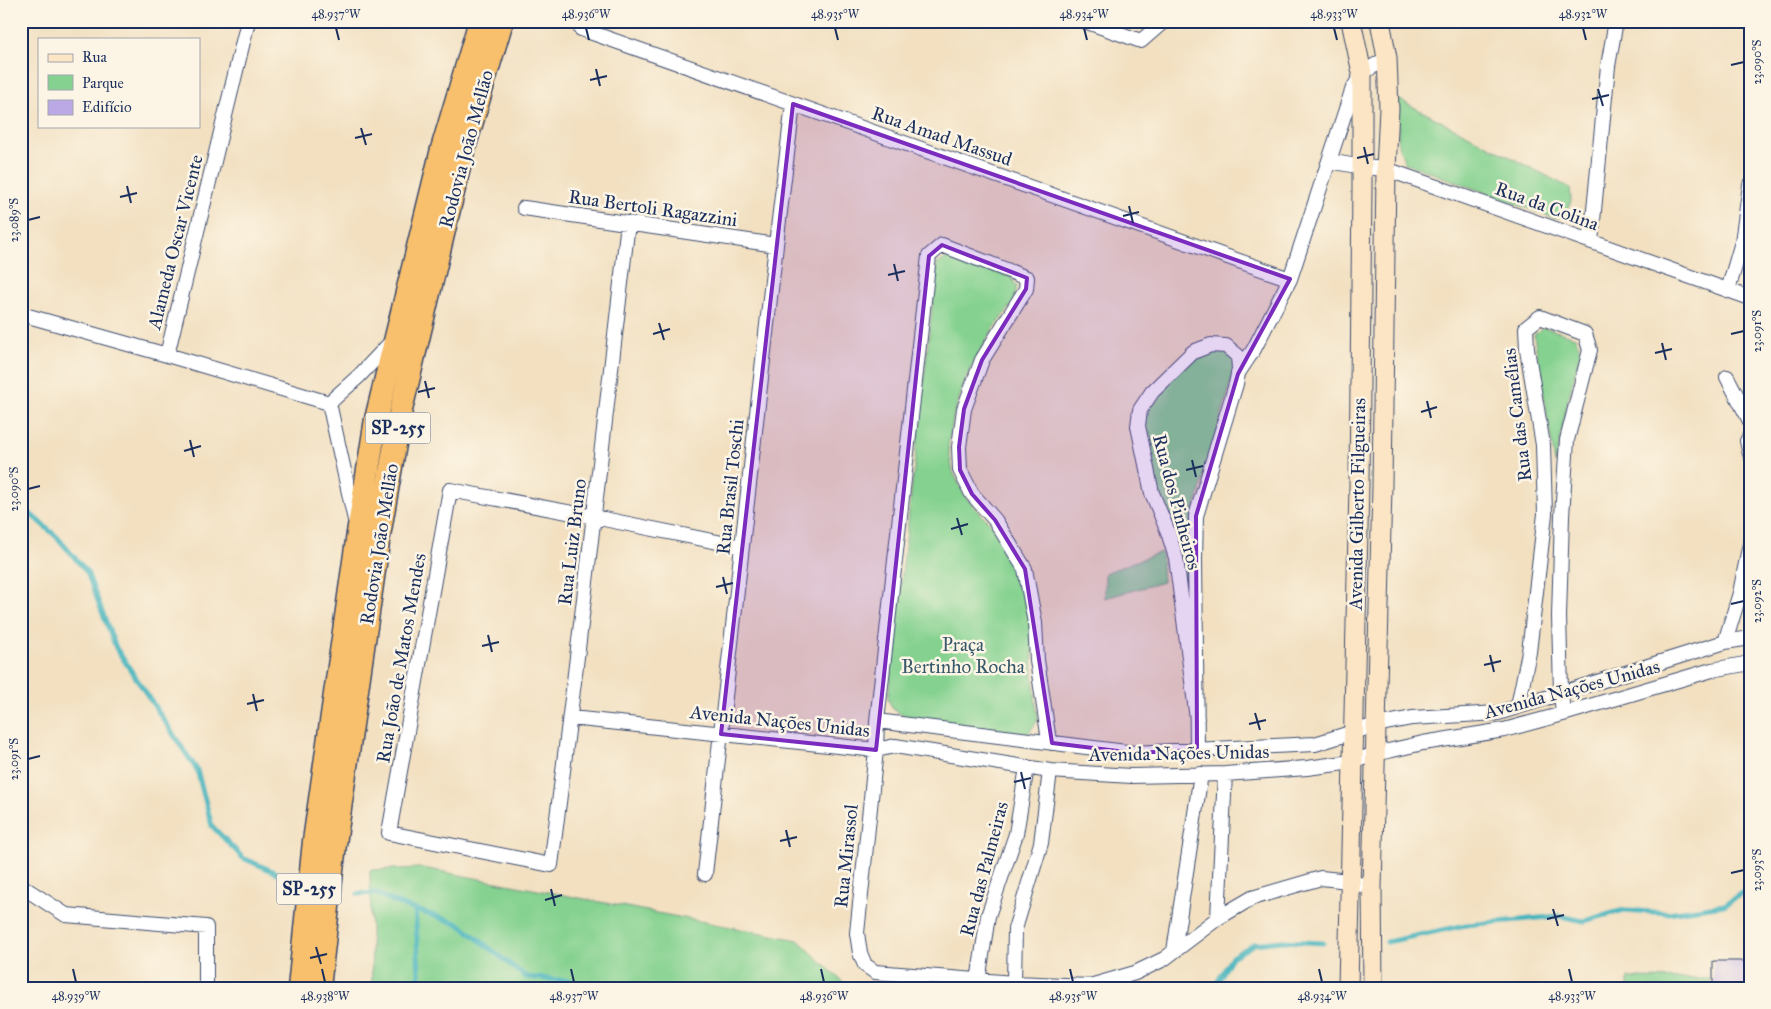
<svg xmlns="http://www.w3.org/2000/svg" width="1771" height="1009" font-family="'IM FELL Great Primer',serif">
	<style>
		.green { fill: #85d290; stroke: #508077 }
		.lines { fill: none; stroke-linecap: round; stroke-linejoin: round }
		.stream { stroke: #45b4be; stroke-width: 5 }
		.building { fill: #bba9e6 }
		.minor-casing { stroke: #3b4a6d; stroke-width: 16 }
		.secondary-casing { stroke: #3b4a6d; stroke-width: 21 }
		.trunk-casing { stroke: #3b4a6d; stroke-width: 25 }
		.minor { stroke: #fff; stroke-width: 14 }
		.secondary { stroke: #fce5c4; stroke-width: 19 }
		.trunk { stroke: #f8bf6c; stroke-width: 22 }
		.marked { fill: #7b2cbf; fill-opacity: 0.2; stroke: #7b2cbf; stroke-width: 4; stroke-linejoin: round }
		.ticks { fill: none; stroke: #1b2f5e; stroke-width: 2 }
		.labels { text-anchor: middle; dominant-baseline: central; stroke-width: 5; stroke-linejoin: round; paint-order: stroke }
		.shield { fill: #fcf5e5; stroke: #5e6a86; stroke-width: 1 }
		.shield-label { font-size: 18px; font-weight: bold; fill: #1b2f5e }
		.street-label { font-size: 19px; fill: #1b2f5e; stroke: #fcf5e5 }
		.park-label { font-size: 19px; fill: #36586a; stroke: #fcf5e5 }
		.neatline { fill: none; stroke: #1b2f5e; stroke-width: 2 }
		.ticks-label { font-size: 12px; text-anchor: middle; fill: #1b2f5e }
	</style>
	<rect width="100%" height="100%" fill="#fcf5e5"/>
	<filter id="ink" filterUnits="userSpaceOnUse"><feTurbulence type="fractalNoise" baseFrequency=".02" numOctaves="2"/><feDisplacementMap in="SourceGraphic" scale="10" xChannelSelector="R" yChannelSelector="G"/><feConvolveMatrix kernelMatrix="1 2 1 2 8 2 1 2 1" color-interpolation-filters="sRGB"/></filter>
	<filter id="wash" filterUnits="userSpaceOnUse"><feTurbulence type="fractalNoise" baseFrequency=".0096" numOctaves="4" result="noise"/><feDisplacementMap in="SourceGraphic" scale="20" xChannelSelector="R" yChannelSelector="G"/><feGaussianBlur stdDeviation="1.12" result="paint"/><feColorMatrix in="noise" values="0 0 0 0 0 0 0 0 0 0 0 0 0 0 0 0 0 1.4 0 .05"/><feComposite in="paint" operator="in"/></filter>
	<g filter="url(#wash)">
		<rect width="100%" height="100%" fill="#f2e0c1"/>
		<!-- green -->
		<path class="green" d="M1398 99 1570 188 1571 200 1567 216 1554 218 1405 163 1398 145Z
			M950 256 1011 277 1017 287 1013 303 991 332 967 375 954 414 948 446 953 472 966 498 1006 540 1020 574 1032 626 1033 678 1038 720 1028 734 907 718 893 709 888 699 937 264Z
			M1543 327 1575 337 1581 350 1567 404 1555 464 1534 335Z
			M1212 349 1225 351 1234 358 1235 369 1193 515 1192 651 1142 426 1144 411 1155 394 1195 356Z
			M1161 552 1163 582 1105 598V573Z
			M423 868 798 940 845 984 890 988H372L370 870Z
			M1628 978 1710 979V988H1628Z"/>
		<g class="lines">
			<!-- stream -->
			<path class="stream" d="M21 506 57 537 87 572 116 648 197 770 212 826 243 858 288 878
				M358 894 375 893 404 906 459 924 526 977 570 981 590 988
				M415 909 420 988
				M1387 942 1466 925 1560 916 1584 921 1624 910 1668 913 1724 905 1750 888
				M1215 988 1217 983 1232 957 1254 944 1282 941 1323 943"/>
		</g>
		<g id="blocks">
			<!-- building -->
			<path class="building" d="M1713 961H1750V988H1713Z"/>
		</g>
	</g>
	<g filter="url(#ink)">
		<use href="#blocks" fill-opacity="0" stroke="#3b4a6d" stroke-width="1"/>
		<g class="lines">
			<defs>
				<path id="minor" d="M1084 21 1141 41 1164 21
					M581 29 1290 279
					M1329 161 1362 167 1386 169 1750 298
					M524 208 776 245
					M628 223C603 437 579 651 551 865L389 833 450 490 594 517 742 547
					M1591 241 1608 66 1616 21
					M1728 290 1742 242 1750 185
					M21 314 167 355 329 403
					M167 355 248 21
					M1238 373 1254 349 1290 279 1352 91 1362 73 1387 58
					M1727 377 1750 421
					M1750 436 1747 441 1750 454
					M355 520 329 403 359 376 394 339
					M1725 642 1740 593 1750 543
					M1518 706 1529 652 1545 514 1543 445 1527 349 1526 328 1540 317 1585 334 1590 350 1567 440 1562 516 1559 616 1561 692 1563 714
					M571 718 876 750 895 746 1050 771 1131 776 1225 774 1307 768 1352 762 1375 754 1423 743 1504 730 1563 714 1712 670 1750 663
					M877 721 1134 753 1315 744 1376 725 1412 718 1498 713 1725 642 1750 638
					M1052 743 1048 734 1037 660 1035 623 1025 569 995 520 972 494 960 470 959 447 964 409 982 360 1026 289 1027 278 942 245 929 256 877 721 876 750 857 933 860 953 865 965 875 972 1014 983 1090 986 1135 973 1164 959 1218 918 1252 898 1321 878 1349 881 1372 888
					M1197 750 1195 559 1196 516 1236 384 1239 369 1238 356 1226 346 1211 345 1193 352 1152 392 1140 410 1138 426 1152 493 1168 532 1176 558 1197 719
					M705 874 776 245 793 104
					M21 886 66 915 206 927V988
					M1218 918 1225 774
					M1174 951 1201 774
					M978 981 988 916 1016 834 1027 767
					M1014 983 1015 929 1041 843 1050 771"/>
				<path id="secondary" d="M1348 988 1359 485 1362 187V73L1351 21
					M1373 988 1372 888 1382 487 1386 169 1389 109 1387 58 1380 21"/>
				<path id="trunk" d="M299 988 314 841 358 533 376 419 442 149 480 21
					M319 988 335 844 379 536 401 410 462 155 502 21"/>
			</defs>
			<!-- minor casing -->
			<use href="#minor" class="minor-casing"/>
			<!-- secondary casing -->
			<use href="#secondary" class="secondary-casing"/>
			<!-- trunk casing -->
			<use href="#trunk" class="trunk-casing"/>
			<!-- minor -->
			<use href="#minor" class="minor"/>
			<!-- secondary -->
			<use href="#secondary" class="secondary"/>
			<!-- trunk -->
			<use href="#trunk" class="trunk"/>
		</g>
	</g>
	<!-- marked area -->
	<path class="marked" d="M793 104 1290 279 1238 374 1196 516 1197 750 1134 753 1052 743 1025 569 995 520 972 494 960 470 959 447 964 409 982 360 1026 289 1027 278 942 245 929 256 876 750 721 734Z"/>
	<!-- ticks -->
	<path class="ticks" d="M336 28 339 40M586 28 589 40M835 28 838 40M1084 28 1087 40M1334 28 1337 40M1583 28 1586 40M1731 65 1744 62M596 69 600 86M590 80 607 76M1598 89 1603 106M1592 99 1609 95M361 128 366 145M355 138 372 134M1364 147 1368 164M1357 158 1374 154M127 186 131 203M120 197 137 193M1129 206 1133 223M1123 216 1139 212M28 220 40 217M894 264 898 281M888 275 905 271M659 323 664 340M653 334 670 329M1731 334 1744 331M1662 343 1666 360M1655 353 1672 349M425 381 429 398M418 392 435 388M1427 401 1431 418M1421 412 1437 407M190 440 194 457M184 451 201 446M1192 460 1196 477M1186 470 1203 466M28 489 40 486M957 518 962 535M951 529 968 524M723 577 727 594M716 587 733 583M1731 604 1744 601M488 635 492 652M482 646 499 642M1490 655 1494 672M1484 665 1501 661M253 694 257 711M247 704 264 700M1255 713 1260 730M1249 724 1266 720M28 759 40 756M1021 772 1025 789M1014 782 1031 778M786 830 790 847M780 841 797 837M1731 873 1744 870M551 889 555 906M545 900 562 895M1553 909 1558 926M1547 919 1564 915M316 947 321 964M310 958 327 954M73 969 76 982M322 969 325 982M571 969 574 982M821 969 824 982M1070 969 1073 982M1319 969 1322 982M1569 969 1572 982"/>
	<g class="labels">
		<!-- shield labels -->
		<g class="shield">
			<rect x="365.5" y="412.5" width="65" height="31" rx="4"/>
			<rect x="276.5" y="873.5" width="65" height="31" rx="4"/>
		</g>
		<g class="shield-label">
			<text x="398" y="428">SP-255</text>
			<text x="309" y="889">SP-255</text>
		</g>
		<!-- street labels -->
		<g class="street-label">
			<text transform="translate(942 136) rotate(19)">Rua Amad Massud</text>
			<text transform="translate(466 149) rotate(-75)">Rodovia João Mellão</text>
			<text transform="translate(1547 206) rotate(20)">Rua da Colina</text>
			<text transform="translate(653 208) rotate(8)">Rua Bertoli Ragazzini</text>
			<text transform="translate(175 242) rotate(-76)">Alameda Oscar Vicente</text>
			<text transform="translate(1517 415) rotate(-97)">Rua das Camélias</text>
			<text transform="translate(730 487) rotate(-84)">Rua Brasil Toschi</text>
			<text transform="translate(1177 502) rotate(75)">Rua dos Pinheiros</text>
			<text transform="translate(1357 504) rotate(-89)">Avenida Gilberto Filgueiras</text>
			<text transform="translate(572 542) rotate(-83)">Rua Luiz Bruno</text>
			<text transform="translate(379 544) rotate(-81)">Rodovia João Mellão</text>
			<text transform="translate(401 658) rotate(-80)">Rua João de Matos Mendes</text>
			<text transform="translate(1572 689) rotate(-15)">Avenida Nações Unidas</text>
			<text transform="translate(780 721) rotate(6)">Avenida Nações Unidas</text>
			<text transform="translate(1179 753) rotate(-1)">Avenida Nações Unidas</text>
			<text transform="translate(846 856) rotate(-84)">Rua Mirassol</text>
			<text transform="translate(984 869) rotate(-75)">Rua das Palmeiras</text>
		</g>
		<!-- park labels -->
		<g class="park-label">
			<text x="963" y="644">Praça<tspan x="963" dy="22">Bertinho Rocha</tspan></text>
		</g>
	</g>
	<!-- margin -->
	<rect width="1771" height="1009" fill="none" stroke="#fcf5e5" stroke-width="55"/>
	<!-- legend -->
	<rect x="38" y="38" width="162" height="90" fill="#fcf5e5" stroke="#a2a6af"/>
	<rect x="48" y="54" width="25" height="8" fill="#fce5c4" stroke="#a2a6af"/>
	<text x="82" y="62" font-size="15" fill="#1b2f5e">Rua</text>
	<rect x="48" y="75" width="25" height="15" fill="#85d290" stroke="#a2a6af"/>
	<text x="82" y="88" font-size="15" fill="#1b2f5e">Parque</text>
	<rect x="48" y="100" width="25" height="15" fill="#bba9e6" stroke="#a2a6af"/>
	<text x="82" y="112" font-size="15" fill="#1b2f5e">Edifício</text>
	<rect x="28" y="28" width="1716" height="954" class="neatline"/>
	<g class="ticks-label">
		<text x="336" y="18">48.937°W</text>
		<text x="586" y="18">48.936°W</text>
		<text x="835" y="18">48.935°W</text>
		<text x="1084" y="18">48.934°W</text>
		<text x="1334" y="18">48.933°W</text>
		<text x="1583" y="18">48.932°W</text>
		<text transform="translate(1757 62) rotate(-90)" y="4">23.090°S</text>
		<text transform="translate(14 220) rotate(-90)" y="4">23.089°S</text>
		<text transform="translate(1757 331) rotate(-90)" y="4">23.091°S</text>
		<text transform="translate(14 489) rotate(-90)" y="4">23.090°S</text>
		<text transform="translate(1757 601) rotate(-90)" y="4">23.092°S</text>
		<text transform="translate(14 759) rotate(-90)" y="4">23.091°S</text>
		<text transform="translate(1757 870) rotate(-90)" y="4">23.093°S</text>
		<text x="76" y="1000">48.939°W</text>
		<text x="325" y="1000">48.938°W</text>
		<text x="574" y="1000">48.937°W</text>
		<text x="824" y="1000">48.936°W</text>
		<text x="1073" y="1000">48.935°W</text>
		<text x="1322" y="1000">48.934°W</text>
		<text x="1572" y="1000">48.933°W</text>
	</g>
</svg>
